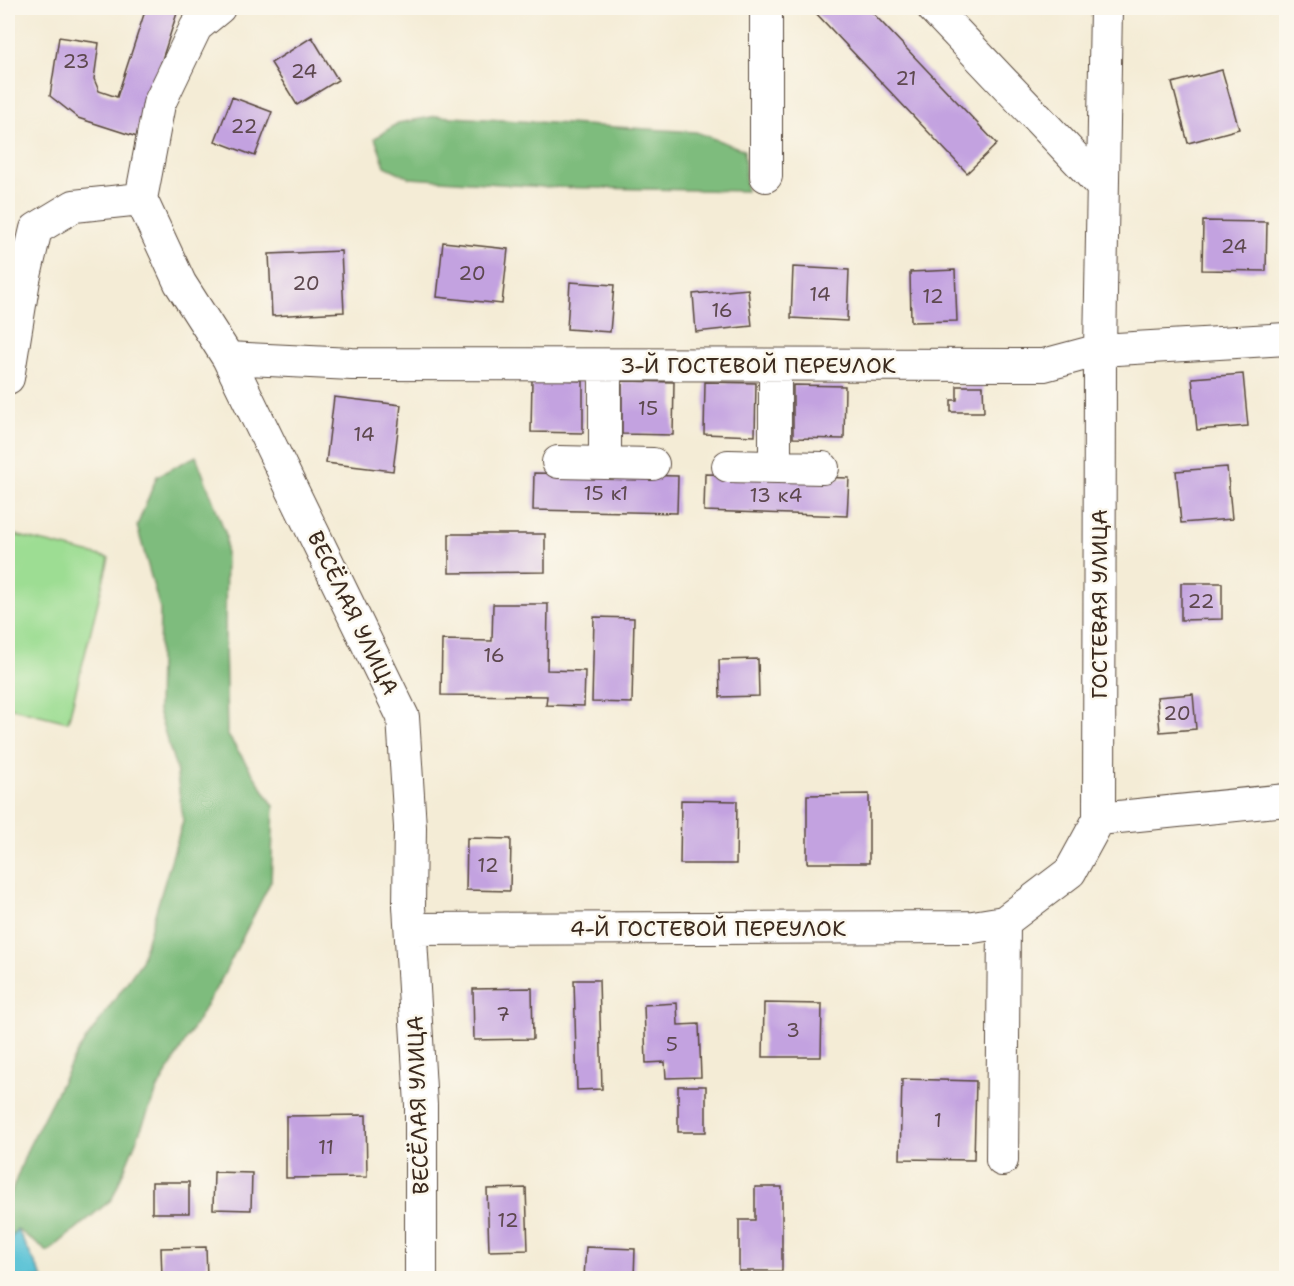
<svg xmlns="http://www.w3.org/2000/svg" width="1294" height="1286" font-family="'Shantell Sans',sans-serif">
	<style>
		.green { fill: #9ddd93; stroke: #6c8458; stroke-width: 1.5 }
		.forest { fill: #7ebc7d; stroke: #5c734e; stroke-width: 1.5 }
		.water { fill: #5ac2d6; stroke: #4a767a; stroke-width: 1.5 }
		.building { fill: #c3a2e0 }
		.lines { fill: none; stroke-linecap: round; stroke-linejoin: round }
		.minor-casing { stroke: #57473a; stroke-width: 34 }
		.minor { stroke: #fff; stroke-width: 32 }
		.labels { text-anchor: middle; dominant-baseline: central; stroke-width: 5; stroke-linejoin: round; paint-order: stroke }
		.number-label { font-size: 20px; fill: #5d484e }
		.street-label { font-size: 22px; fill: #3b2a1e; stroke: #fbf7ec }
	</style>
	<rect width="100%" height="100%" fill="#fbf7ec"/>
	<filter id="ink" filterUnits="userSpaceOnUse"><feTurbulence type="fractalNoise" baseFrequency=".0167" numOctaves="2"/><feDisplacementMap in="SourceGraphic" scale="12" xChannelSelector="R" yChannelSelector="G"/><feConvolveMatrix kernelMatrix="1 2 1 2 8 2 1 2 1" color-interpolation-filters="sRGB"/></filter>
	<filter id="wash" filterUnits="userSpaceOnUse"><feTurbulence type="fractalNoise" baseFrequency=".008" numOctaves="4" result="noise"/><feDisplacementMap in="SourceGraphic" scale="24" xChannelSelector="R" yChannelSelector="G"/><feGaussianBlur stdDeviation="1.35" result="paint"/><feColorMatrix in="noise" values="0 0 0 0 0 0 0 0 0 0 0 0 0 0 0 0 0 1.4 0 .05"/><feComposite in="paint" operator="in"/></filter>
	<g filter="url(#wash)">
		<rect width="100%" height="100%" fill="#f4ecd6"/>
		<!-- green -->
		<path class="green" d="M11 534 109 558 68 722 8 707V546Z"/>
		<!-- forest -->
		<path class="forest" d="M437 116 696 132 744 150 746 191 544 187 410 178 385 166 375 138 398 123Z
			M196 456 226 535 225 644 227 734 274 806 271 881 222 978 158 1088 112 1199 48 1252 17 1229 8 1243V1201L28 1148 76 1054 140 964 183 821 176 768 158 711 160 609 137 526 157 476Z"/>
		<!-- water -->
		<path class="water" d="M17 1229 43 1278H8V1243Z"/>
		<g id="blocks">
			<!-- building -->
			<path class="building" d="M146 8H169L178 10 137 137 78 118 50 96 59 37 99 43 94 79 99 91 117 97Z
				M818 8H868L997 144 967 173 814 11Z
				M312 37 338 80 297 105 271 63Z
				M1222 70 1239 129 1188 143 1172 83Z
				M232 97 272 112 255 156 215 141Z
				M1203 221 1267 222 1266 271 1202 270Z
				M443 242 508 249 502 304 437 297Z
				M341 251 344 312 272 316 269 254Z
				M793 267 849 270 847 321 791 318Z
				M955 270 957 321 911 322 910 272Z
				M570 282 614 285 610 332 567 329Z
				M748 289 752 326 696 332 693 294Z
				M1243 374 1248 426 1197 430 1192 378Z
				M532 379 583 381V433L531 432Z
				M622 381 674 382 673 435 622 434Z
				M705 382 756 383 755 436 704 434Z
				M793 385 845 386 844 439 793 438Z
				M957 386H983L984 412H951V400H957Z
				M334 397 401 405 393 471 326 463Z
				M1227 467 1232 519 1181 523 1176 471Z
				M534 473 678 476 677 513 533 510Z
				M705 474 849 478 847 516 704 511Z
				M449 534H545V572L449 573Z
				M1181 583H1222V619L1181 620Z
				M493 604H548L547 670 585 671 584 706 546 705 547 696 441 695 442 640 492 641Z
				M594 617 634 618 632 703 592 702Z
				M758 659 759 696 720 697 719 660Z
				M1193 694 1196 729 1160 732 1157 697Z
				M869 794V863H807V795Z
				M681 800 737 801 736 864H680Z
				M467 838 511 839 510 891 466 890Z
				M574 980H599L602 1089 577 1090Z
				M532 988 533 1039 474 1040 473 989Z
				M677 1003 678 1025 699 1024 701 1077 666 1078 665 1062 646 1063 644 1005Z
				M764 1003 822 1004 821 1057H763Z
				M902 1079 976 1081 974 1160 900 1159Z
				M678 1086H706V1132H678Z
				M366 1115 367 1177 286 1178V1116Z
				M214 1172 252 1173 251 1210 213 1209Z
				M152 1182H189V1213H152Z
				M755 1187H782V1271H739V1220H755Z
				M526 1188 528 1250 489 1251 487 1189Z
				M206 1247 207 1278H162L161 1248Z
				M586 1247 635 1249 634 1278 584 1277Z"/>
		</g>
	</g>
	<g filter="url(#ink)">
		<use href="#blocks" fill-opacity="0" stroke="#57473a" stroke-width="1.5"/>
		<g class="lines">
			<defs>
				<path id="minor" d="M219 8 196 27 159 104 141 199 180 283 228 358 403 717 410 827 409 906 421 1105V1278
					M933 8 1102 186
					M766 176V8
					M228 358 352 364 1044 365 1100 350 1286 339
					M605 365V463
					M8 378 24 280 36 229 74 206 141 199
					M558 462 653 464
					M728 466 823 468
					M775 467V365
					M1099 819 1286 800
					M411 929 973 927 1004 922
					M1002 1160 1004 922 1070 872 1099 819 1100 350 1106 8"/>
			</defs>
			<!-- minor casing -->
			<use href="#minor" class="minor-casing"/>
			<!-- minor -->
			<use href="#minor" class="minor"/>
		</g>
	</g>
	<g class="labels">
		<!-- number labels -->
		<g class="number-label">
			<text x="76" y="61">23</text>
			<text x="304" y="71">24</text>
			<text x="906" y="78">21</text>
			<text x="244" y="126">22</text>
			<text x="1234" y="246">24</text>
			<text x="472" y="273">20</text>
			<text x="306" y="283">20</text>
			<text x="820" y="294">14</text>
			<text x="933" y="296">12</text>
			<text x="722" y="310">16</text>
			<text x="648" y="408">15</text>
			<text x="364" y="434">14</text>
			<text x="606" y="493">15 к1</text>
			<text x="776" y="495">13 к4</text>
			<text x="1201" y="601">22</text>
			<text x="494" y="655">16</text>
			<text x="1177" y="713">20</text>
			<text x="488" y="865">12</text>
			<text x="503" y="1014">7</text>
			<text x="793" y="1030">3</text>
			<text x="672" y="1044">5</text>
			<text x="938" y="1120">1</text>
			<text x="326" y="1147">11</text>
			<text x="508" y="1220">12</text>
		</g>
		<!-- street labels -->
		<g class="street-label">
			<text x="758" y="365">3-Й ГОСТЕВОЙ ПЕРЕУЛОК</text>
			<text transform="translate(1099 604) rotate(-90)">ГОСТЕВАЯ УЛИЦА</text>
			<text transform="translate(353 613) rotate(64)">ВЕСЁЛАЯ УЛИЦА</text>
			<text x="708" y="928">4-Й ГОСТЕВОЙ ПЕРЕУЛОК</text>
			<text transform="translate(418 1105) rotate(-92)">ВЕСЁЛАЯ УЛИЦА</text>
		</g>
	</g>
	<!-- margin -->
	<rect width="1294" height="1286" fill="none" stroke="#fbf7ec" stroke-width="30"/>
</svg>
